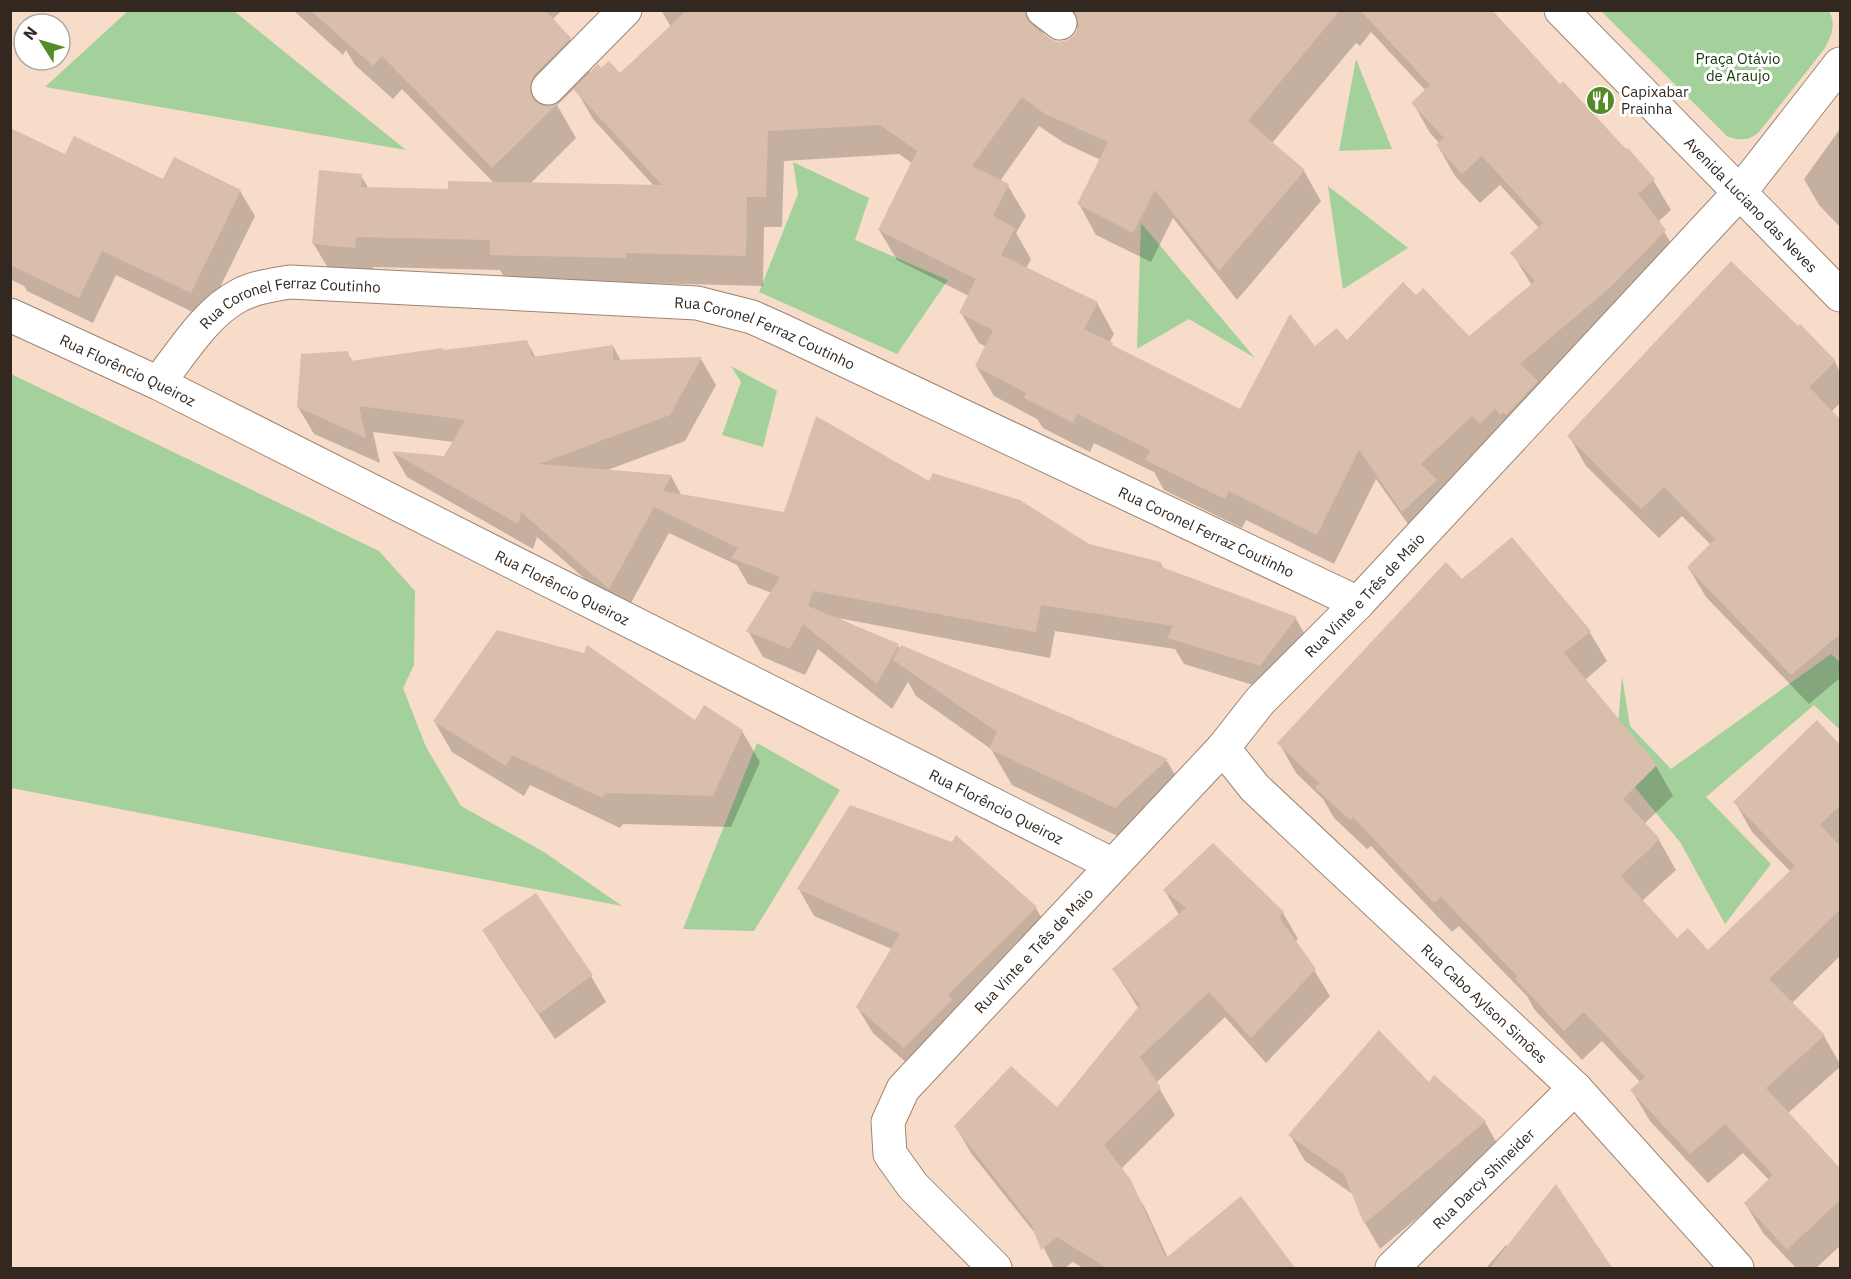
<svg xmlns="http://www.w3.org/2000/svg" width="1851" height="1279" font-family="'IBM Plex Sans',sans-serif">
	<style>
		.green { fill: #a4d09b }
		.shadow { fill: #0003; fill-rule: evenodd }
		.building { fill: #d8beab }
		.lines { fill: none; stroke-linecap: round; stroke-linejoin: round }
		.minor-casing { stroke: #9d8473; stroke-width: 35 }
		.major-casing { stroke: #9d8473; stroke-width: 35 }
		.minor { stroke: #fff; stroke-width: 33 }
		.major { stroke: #fff; stroke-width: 33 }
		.labels { text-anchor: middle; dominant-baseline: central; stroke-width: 6; stroke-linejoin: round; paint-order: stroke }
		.park-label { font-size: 15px; fill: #14370c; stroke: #fff }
		.poi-label { font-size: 15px; fill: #322820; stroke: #fff; text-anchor: start }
		.street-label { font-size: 15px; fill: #322820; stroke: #fff }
	</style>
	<rect width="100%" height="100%" fill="#f7dcc9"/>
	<!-- green -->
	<path class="green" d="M129 10 234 11 406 150 45 87Z
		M1601 11H1829C1836 24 1832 35 1825 48L1759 132C1749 141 1739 141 1727 136Z
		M1356 59 1392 149 1339 151Z
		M793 162 869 198 855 240 948 280 897 354 759 292 798 194Z
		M1328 186 1408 248 1343 289Z
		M1141 223 1255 358 1189 319 1137 349Z
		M731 366 777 391 763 447 722 435 741 382Z
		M11 374 379 551 415 591 414 665 403 688 426 747 461 806 544 852 622 906 11 788Z
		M1831 654 1840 662V730L1814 705 1706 797 1771 864 1725 924 1680 842 1628 779 1617 736 1622 676 1630 726 1671 769Z
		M757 743 840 790 754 931 683 929Z"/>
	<!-- shadow -->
	<path class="shadow" d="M293 10H562L552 20 570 39 591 74 601 70 619 75 671 27 661 10H1483L1653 180 1671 210 1658 222 1682 261 1420 541 1376 479 1334 564 1246 520 1242 528 1164 490 1154 472 1094 443 1090 452 1043 428 1037 419 994 396 976 366 986 347 979 343 961 313 969 296 897 260 879 230 913 164 899 154 784 161 782 227H764L763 286 643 283 642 288 509 285 500 270 373 267 372 277 331 273 313 243 361 176 369 189 450 191 495 184 402 89 393 99 355 65 346 50 343 55ZM1073 25 1078 29 1076 36 1067 42 1057 43 1043 35 1045 28ZM1371 32 1426 91 1413 103 1430 133 1440 144 1438 146 1455 176 1480 203 1500 185 1540 229 1512 253 1532 286 1469 338 1416 297 1347 342 1315 348 1240 411 1114 348 1109 343 1114 334 1097 303 1026 269 1031 259 1016 233 1026 216 1008 186 1000 181 1039 126 1064 143 1101 160 1079 204 1096 235 1151 262 1173 218 1237 300 1321 201 1304 171 1272 143 1356 43 1360 46ZM575 88 593 119 654 186 530 184 576 138 557 105Z
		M10 129 65 156 164 181 240 191 255 216 205 318 116 275 93 323 27 291 24 286 10 279Z
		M1840 129V227L1819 205 1804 179Z
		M527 342 536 358 613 346 621 361 701 359 716 385 685 441 605 471 671 476 682 496 785 514 930 483 1089 546 1160 563 1164 569 1296 619 1311 645 1276 692 1184 664 1175 649 1055 631 1050 658 838 618 898 646 900 649 902 647 1167 761 1188 797 1136 845 1012 785 991 749 916 696 908 682 892 709 818 649 805 675 763 657 748 631 772 593 748 584 737 565 669 533 625 614 537 537 533 549 407 477 393 453 445 457 453 442 373 432 380 463 314 434 298 407 347 352 353 362Z
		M1835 362 1840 372V403L1831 412 1840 421V678L1809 704 1706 597 1688 567 1711 545 1682 516 1659 538 1586 466 1569 436Z
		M1462 581 1589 631 1607 661 1585 680 1656 766 1673 796 1644 824 1659 840 1676 870 1642 901 1677 940 1708 952 1791 872 1752 832 1735 802 1817 722 1840 748V956L1791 1004 1824 1036 1840 1064V1067L1788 1113 1840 1170V1246L1816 1268H1796L1763 1233 1745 1203 1770 1181 1743 1153 1708 1183 1650 1121 1632 1091 1641 1083 1602 1041 1582 1060 1534 1009 1527 996 1459 926 1452 932 1371 846 1367 849 1334 818 1323 799 1296 773 1279 743Z
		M434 721 696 722 742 731 760 762 731 827 623 824 620 828 530 785 524 796 452 752Z
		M957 837 1036 908 1051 935 919 1074 873 1033 857 1007 892 949 814 916 799 889 953 844Z
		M1165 891 1283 913 1298 939 1295 942 1314 970 1330 996 1266 1063 1225 1017 1156 1083 1175 1115 1121 1169 1145 1208 1168 1258 1294 1268H1083L1073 1262 1065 1268H1054L1038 1237 971 1153 956 1127 1058 1109 1139 1009 1114 970 1179 915Z
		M484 930 591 976 606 1002 555 1039 499 956Z
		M1435 1077 1485 1122 1500 1149 1380 1249 1365 1223 1354 1195 1305 1161 1290 1135 1429 1084Z
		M1506 1245 1508 1247 1611 1268H1486Z"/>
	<!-- building -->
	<path class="building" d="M310 10H545L571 38 534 75 530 84V92L534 101 543 106H552L558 103 492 168 382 56 373 66Z
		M687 10H1025L1026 18 1032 25 1049 38 1058 42 1068 40 1075 34 1079 25 1077 16 1073 10H1340L1248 121 1305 170 1219 271 1155 190 1133 233 1077 204 1108 142 1045 114 1022 97 972 166 1009 184 993 216 1015 228 1001 255 1098 302 1084 329 1113 343 1112 345 1240 409 1290 314 1315 346 1337 328 1347 340 1403 282 1416 295 1423 288 1469 336 1535 281 1510 253 1543 223 1482 156 1462 174 1436 145 1444 138 1411 103 1430 85 1360 10H1492L1560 84 1563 81 1626 149 1628 148 1655 179 1638 194 1666 230 1613 285 1520 364 1538 381 1513 408 1506 415 1503 412 1500 415 1495 409 1480 424 1472 416 1421 464 1437 480 1402 512 1359 450 1317 535 1229 491 1225 499 1145 460 1150 450 1077 414 1073 423 1024 398 1026 393 975 366 993 330 959 313 976 279 878 230 917 151 880 125 768 131 766 197H747L746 256 626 253V258L490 255V240L356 237 355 248 312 244 319 170 362 174 361 187 448 189V181L662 185 573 89 598 64 601 68 609 61 620 73Z
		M10 128 65 154 74 136 163 179 174 157 241 190 191 293 102 251 79 298 10 265Z
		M1731 261 1798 326 1800 324 1836 361 1809 387 1840 419V634L1791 675 1687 567 1715 539 1664 487 1641 509 1567 436Z
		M527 340 532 357 613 345V360L702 357 670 415 539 464 672 475 663 491 784 512 816 416 929 481 933 473 1020 500 1089 544 1161 562 1159 566 1297 617 1260 666 1167 638 1173 626 1041 605 1036 632 813 591 808 606 899 644 877 684 803 624 790 649 746 631 780 577 731 558 738 548 654 507 609 589 521 512 518 524 390 451 444 456 465 420 359 406 366 438 297 407 301 354 348 351 350 361 443 348V350Z
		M1512 537 1591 631 1564 653 1657 765 1623 799 1660 839 1621 876 1677 938 1688 928 1708 950 1795 866 1733 802 1817 720 1840 745V805L1820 825 1840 846V910L1769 979 1825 1035 1766 1088 1840 1168V1200L1787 1250 1744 1203 1773 1175 1725 1124 1690 1154 1630 1090 1645 1077 1584 1012 1564 1031 1515 979 1517 976 1441 897 1434 903 1353 817 1350 820 1315 788 1319 783 1277 743 1446 562 1462 579Z
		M497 630 584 653 587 645 695 720 704 705 743 730 713 796 606 793 602 798 512 755 506 766 433 721Z
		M901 645 1168 759 1115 808 989 749 997 732 893 660Z
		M850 805 952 842 956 835 1037 907 948 995 952 1000 904 1048 856 1007 900 934 797 889Z
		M1213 843 1284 912 1279 917 1316 969 1251 1038 1209 992 1140 1057 1161 1088 1104 1145 1131 1180 1166 1258 1241 1196 1296 1269H1108L1057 1237 1041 1250 1031 1224 954 1126 1011 1066 1057 1107 1140 1005 1112 969 1186 908 1163 890Z
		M536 893 593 975 539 1014 482 930Z
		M1379 1030 1429 1082 1434 1075 1486 1121 1364 1224 1344 1174 1288 1135Z
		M1556 1184 1613 1269H1489Z"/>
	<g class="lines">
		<defs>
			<g id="minor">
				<path d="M1043 10 1060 23"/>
				<path d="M548 88 625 10"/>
				<path id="s1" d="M10 315 158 383 1113 865"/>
				<path id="s2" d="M158 383C182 353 205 313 240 295 255 287 273 285 290 282L697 303 752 317 781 330 1358 603"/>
				<path id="s3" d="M1223 748 1255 788 1575 1088 1737 1268"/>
				<path id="s4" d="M995 1268 913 1186 890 1154 888 1122 903 1089 1223 748 1260 701 1358 603 1740 192 1840 64"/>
				<path id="s5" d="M1392 1268 1575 1088"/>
			</g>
			<g id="major">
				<path id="s6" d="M1561 10 1840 295"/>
			</g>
		</defs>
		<!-- minor casing -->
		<use href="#minor" class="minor-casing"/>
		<!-- major casing -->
		<use href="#major" class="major-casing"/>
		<!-- minor -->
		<use href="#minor" class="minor"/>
		<!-- major -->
		<use href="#major" class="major"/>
	</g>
	<!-- icons -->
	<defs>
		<symbol id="restaurant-disc" viewBox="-11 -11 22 22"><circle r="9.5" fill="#538b27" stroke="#fff"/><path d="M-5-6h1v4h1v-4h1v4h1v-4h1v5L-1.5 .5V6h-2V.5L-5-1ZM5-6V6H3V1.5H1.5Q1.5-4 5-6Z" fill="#fff"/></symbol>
	</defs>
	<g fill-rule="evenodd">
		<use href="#restaurant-disc" x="1584" y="84" width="33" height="33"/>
	</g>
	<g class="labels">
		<!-- park labels -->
		<g class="park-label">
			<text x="1738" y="58">Praça Otávio<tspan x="1738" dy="17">de Araujo</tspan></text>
		</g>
		<!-- poi labels -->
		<g class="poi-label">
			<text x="1621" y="91">Capixabar<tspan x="1621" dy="17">Prainha</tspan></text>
		</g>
		<!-- street labels -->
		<g class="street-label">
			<text stroke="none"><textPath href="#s6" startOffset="272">Avenida Luciano das Neves</textPath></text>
			<text stroke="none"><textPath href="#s2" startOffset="168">Rua Coronel Ferraz Coutinho</textPath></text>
			<text stroke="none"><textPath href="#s2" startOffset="654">Rua Coronel Ferraz Coutinho</textPath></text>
			<text stroke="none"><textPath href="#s1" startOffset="130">Rua Florêncio Queiroz</textPath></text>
			<text stroke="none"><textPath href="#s2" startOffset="1140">Rua Coronel Ferraz Coutinho</textPath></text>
			<text stroke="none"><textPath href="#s1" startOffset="616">Rua Florêncio Queiroz</textPath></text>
			<text stroke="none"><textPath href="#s4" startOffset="900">Rua Vinte e Três de Maio</textPath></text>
			<text stroke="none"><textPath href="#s1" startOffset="1102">Rua Florêncio Queiroz</textPath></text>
			<text stroke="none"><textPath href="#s4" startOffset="414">Rua Vinte e Três de Maio</textPath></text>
			<text stroke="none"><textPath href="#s3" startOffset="366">Rua Cabo Aylson Simões</textPath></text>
			<text stroke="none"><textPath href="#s5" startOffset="128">Rua Darcy Shineider</textPath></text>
		</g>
	</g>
	<!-- border -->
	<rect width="1851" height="1279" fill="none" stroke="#322820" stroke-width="24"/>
	<!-- north arrow -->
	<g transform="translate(42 42) rotate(307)"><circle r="28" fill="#ffffff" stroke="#ada9a6" stroke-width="1.5"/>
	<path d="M0-4.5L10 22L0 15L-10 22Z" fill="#538b27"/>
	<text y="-9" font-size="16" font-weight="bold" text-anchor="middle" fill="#322820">N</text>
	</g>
</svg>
